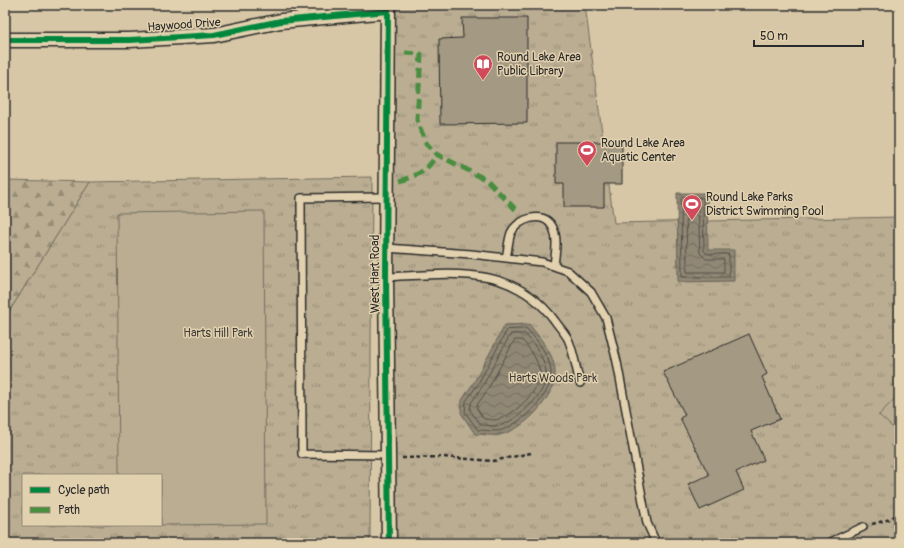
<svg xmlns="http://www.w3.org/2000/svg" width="904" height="548" font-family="Pangolin,sans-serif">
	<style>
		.grass { fill: url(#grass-tufts); stroke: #726c5e; fill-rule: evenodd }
		.forest { fill: url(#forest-firs); stroke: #726c5e }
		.pitch { fill: #baad92; stroke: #726c5e }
		.water { fill: url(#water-waves); stroke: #686257 }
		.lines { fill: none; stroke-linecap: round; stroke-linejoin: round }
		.shore { stroke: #535048; stroke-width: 1 }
		.building { fill: #a49982; stroke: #2b2b2b }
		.lane-casing { stroke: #2b2b2b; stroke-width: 10 }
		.street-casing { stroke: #2b2b2b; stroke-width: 17 }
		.path { stroke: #2b2b2b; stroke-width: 2.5; stroke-dasharray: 4 3; stroke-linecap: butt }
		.lane { stroke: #e2d1ae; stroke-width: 7 }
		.street { stroke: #e2d1ae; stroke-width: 14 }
		.quiet { stroke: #4a8e3f; stroke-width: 5; stroke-dasharray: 10 5; stroke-linecap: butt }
		.cycleway-casing { stroke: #e2d1ae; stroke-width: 8 }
		.cycleway { stroke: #00873e; stroke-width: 6 }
		.labels { text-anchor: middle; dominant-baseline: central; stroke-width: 3; stroke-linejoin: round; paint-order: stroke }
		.street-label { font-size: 12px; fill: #2b2b2b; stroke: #e2d1ae }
		.poi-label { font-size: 12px; fill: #2b2b2b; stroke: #e2d1ae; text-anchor: start }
		.park-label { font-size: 12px; fill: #403e3a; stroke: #e2d1ae }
	</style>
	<defs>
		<pattern id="grass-tufts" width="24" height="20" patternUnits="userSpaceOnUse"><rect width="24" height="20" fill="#baad92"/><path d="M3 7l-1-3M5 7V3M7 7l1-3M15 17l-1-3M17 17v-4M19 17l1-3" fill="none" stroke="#978d77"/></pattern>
		<pattern id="forest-firs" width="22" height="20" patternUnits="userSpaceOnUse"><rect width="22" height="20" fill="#baad92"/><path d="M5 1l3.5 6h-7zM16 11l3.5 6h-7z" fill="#978d77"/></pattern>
		<pattern id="water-waves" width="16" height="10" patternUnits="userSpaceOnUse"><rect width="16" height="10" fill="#908774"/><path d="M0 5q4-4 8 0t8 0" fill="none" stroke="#766f5f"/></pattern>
	</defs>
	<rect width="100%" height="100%" fill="#d7c7a6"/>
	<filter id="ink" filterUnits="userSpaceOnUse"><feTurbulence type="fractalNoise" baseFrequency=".025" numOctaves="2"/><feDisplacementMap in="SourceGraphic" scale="8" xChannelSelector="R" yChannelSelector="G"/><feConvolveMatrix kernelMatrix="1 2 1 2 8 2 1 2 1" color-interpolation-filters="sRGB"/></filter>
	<g filter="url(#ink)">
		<!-- grass -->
		<path class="grass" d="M388 5H585L614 223 899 217V543H387Z
			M372 177 370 543H5V318L90 182ZM23 475H161V525H23Z"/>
		<!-- forest -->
		<path class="forest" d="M5 180 90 182 5 318Z"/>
		<!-- pitch -->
		<path class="pitch" d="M264 211 266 524 161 525V475H119L117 213Z
			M899 394V433L879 415Z
			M340 539V543H287V540Z"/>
		<!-- water -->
		<path class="water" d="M677 193H707L708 250H734V281L678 282Z
			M529 324C539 337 555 354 555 372 556 396 526 428 503 434 495 437 483 434 475 434L461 413 462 400 474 382 505 325Z"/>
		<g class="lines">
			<!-- shore -->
			<path class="shore" d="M683 197 703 198 704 251 708 254H729V277H682L681 199Z
				M688 202 698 203 700 253 706 259H724V272H687L686 204Z
				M527 329C538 341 549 355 551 371 554 394 522 423 502 430 496 432 485 430 478 430L465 412 466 401 478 384 507 330Z
				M511 334H525C535 345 543 356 546 371 550 392 519 418 502 425 496 427 487 425 481 425L470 410 471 403 482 387Z
				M515 340H522C530 349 538 360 540 372 542 389 514 415 499 419 495 421 488 419 484 419L477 409V405L488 389Z"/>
		</g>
		<!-- building -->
		<path class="building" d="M462 18H527V123L440 124 439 39 463 38Z
			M556 142H622V184H604V207H564V184H556Z
			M749 334 767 374 762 377 780 419 751 431 764 460 736 472 744 490 700 510 688 484 709 475 680 418 685 415 663 372Z"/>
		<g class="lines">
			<defs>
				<path id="lane" d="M386 197 301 198 302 454 389 455
					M386 248 471 254 542 262 568 271 591 292 606 318 617 362 647 523 656 543
					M506 258C508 251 508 241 511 233 517 219 543 210 552 226 559 238 555 254 554 266
					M386 277C449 274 513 263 555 321 559 327 565 333 568 339 574 352 576 369 580 383
					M829 543 863 527"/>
				<path id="street" d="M388 5 386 277 389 543
					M5 40H130L214 35 281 21 388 11"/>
			</defs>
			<!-- lane casing -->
			<use href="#lane" class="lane-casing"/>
			<!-- street casing -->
			<use href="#street" class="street-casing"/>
			<!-- path -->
			<path class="path" d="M402 458 443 457 493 461 531 453
				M872 524 887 520 899 514"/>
			<!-- lane -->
			<use href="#lane" class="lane"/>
			<!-- street -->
			<use href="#street" class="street"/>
			<!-- quiet -->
			<path class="quiet" d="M405 53 421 54 417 120 426 143 436 154 487 180 519 213
				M400 181C415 177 431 169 436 154"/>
			<defs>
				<path id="cycleway" d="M388 5 386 277 389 543
					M5 40H130L214 35 281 21 388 11"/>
			</defs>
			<!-- cycleway casing -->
			<use href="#cycleway" class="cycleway-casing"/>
			<!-- cycleway -->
			<use href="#cycleway" class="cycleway"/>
		</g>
	</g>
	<!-- icons -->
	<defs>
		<symbol id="library-pin" viewBox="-11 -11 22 30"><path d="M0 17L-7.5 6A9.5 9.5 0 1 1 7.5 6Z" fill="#d1495b" stroke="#e2d1ae"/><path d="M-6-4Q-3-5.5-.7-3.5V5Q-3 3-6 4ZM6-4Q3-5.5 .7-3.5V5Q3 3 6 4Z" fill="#fff"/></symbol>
		<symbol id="stadium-pin" viewBox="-11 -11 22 30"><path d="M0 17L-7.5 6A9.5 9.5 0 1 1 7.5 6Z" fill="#d1495b" stroke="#e2d1ae"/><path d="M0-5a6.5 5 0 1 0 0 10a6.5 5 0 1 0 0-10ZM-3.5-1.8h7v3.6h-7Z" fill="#fff"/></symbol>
	</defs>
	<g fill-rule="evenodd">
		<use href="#library-pin" x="472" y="53" width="22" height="30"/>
		<use href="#stadium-pin" x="576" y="139" width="22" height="30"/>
		<use href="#stadium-pin" x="681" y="193" width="22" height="30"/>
	</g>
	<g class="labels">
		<!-- street labels -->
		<g class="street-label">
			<text transform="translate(184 25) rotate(-4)">Haywood Drive</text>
			<text transform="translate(375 274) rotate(-90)">West Hart Road</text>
		</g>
		<!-- poi labels -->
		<g class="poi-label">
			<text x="497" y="57">Round Lake Area<tspan x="497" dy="14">Public Library</tspan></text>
			<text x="601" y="143">Round Lake Area<tspan x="601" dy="14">Aquatic Center</tspan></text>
			<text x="706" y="197">Round Lake Parks<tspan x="706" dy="14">District Swimming Pool</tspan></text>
		</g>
		<!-- park labels -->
		<g class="park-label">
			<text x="218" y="333">Harts Hill Park</text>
			<text x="553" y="378">Harts Woods Park</text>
		</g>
	</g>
	<!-- margin -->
	<rect width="904" height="548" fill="none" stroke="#e2d1ae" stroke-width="20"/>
	<rect x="10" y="10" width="884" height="528" fill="none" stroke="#2b2b2b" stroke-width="1.5" filter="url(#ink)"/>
	<!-- legend -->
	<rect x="22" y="474" width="140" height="52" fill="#e2d1ae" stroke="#998f7a"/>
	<rect x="30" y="487" width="20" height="6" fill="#00873e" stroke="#998f7a"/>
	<text x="58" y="494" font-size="12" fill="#2b2b2b">Cycle path</text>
	<rect x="30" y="507" width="20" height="6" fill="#4a8e3f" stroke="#998f7a"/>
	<text x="58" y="514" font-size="12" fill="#2b2b2b">Path</text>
	<!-- scale -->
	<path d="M754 40v6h109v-6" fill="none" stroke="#2b2b2b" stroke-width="2"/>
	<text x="760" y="40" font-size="12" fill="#2b2b2b" stroke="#e2d1ae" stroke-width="3" paint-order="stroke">50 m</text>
</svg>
